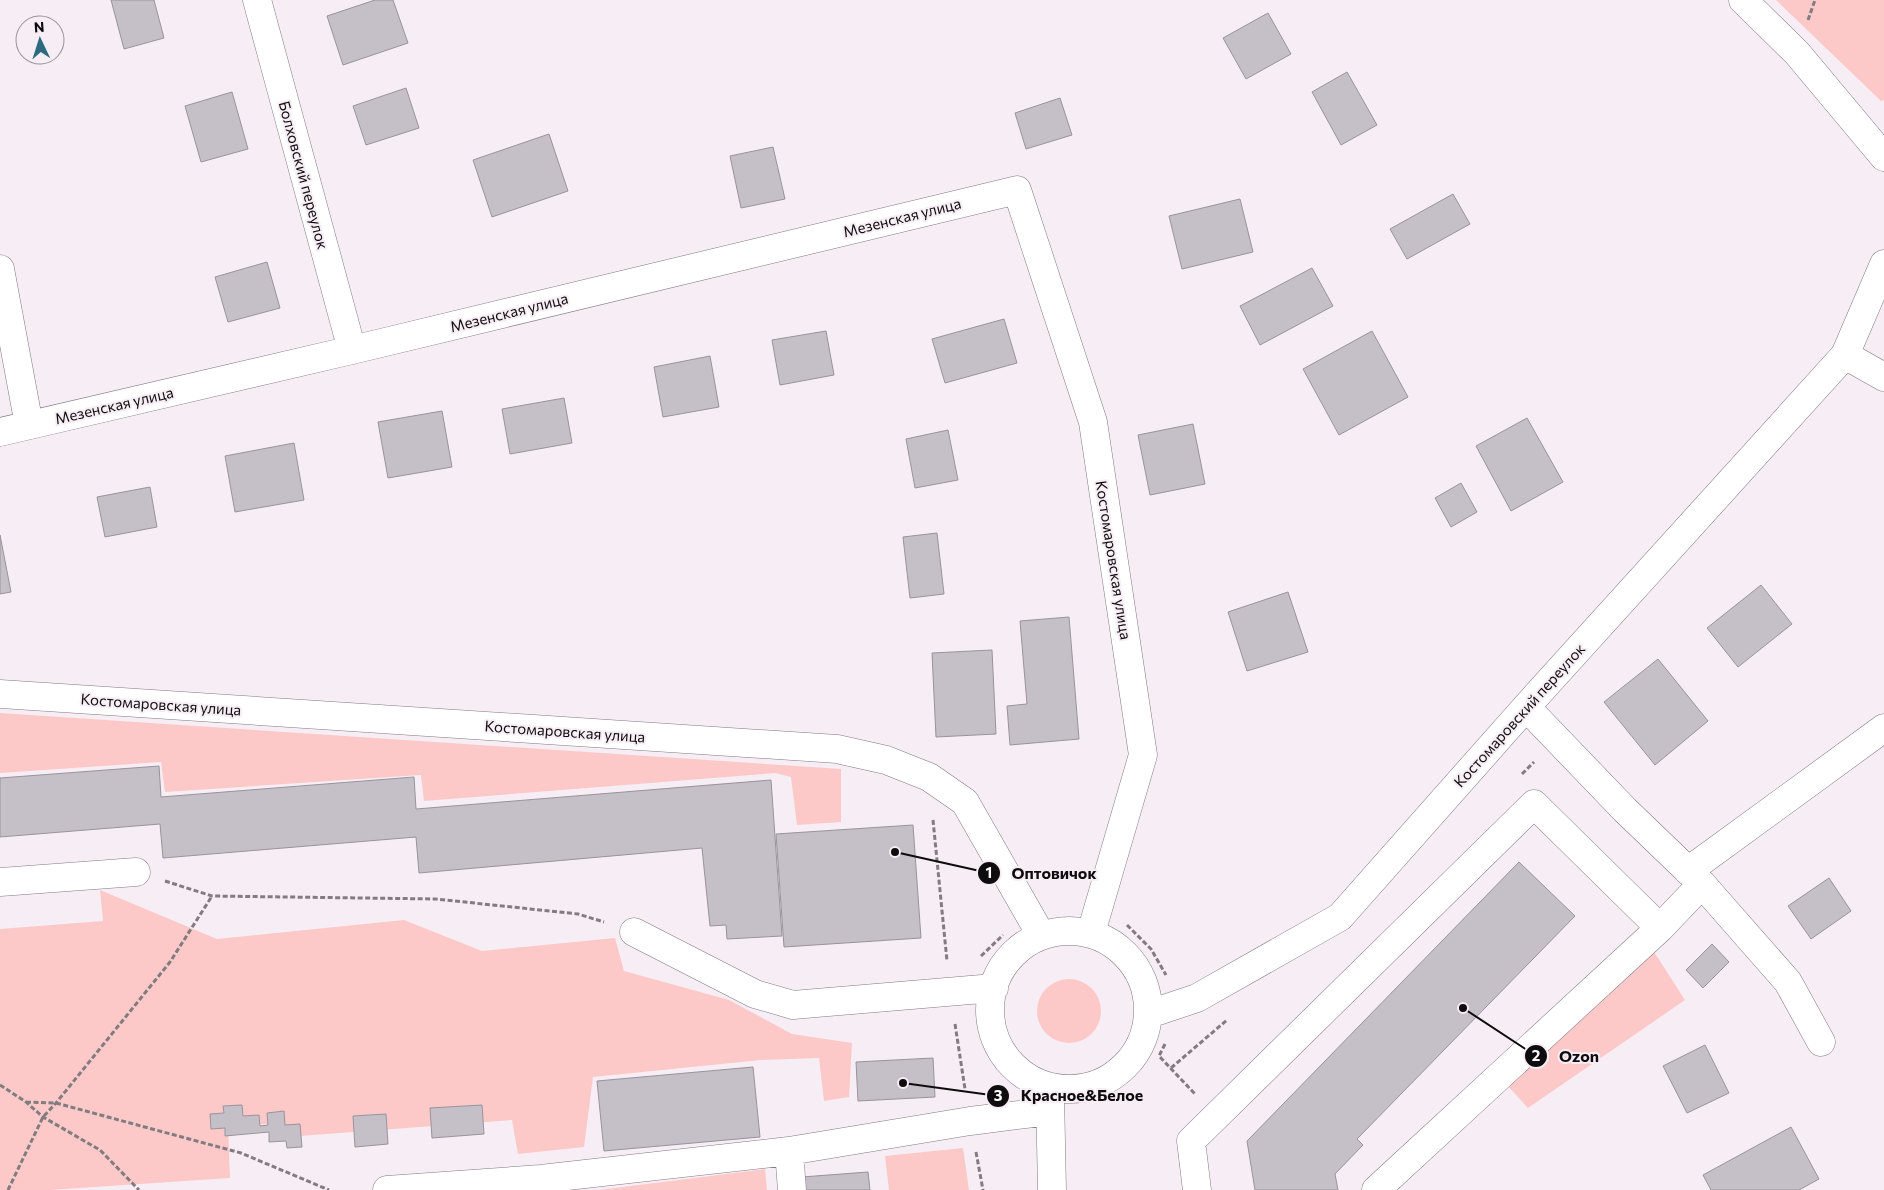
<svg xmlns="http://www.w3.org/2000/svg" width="1884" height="1190" font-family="Commissioner,sans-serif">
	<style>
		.green { fill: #fcc9c8 }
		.building { fill: #c5bfc8; stroke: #99939c }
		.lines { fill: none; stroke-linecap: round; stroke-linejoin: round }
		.minor-casing { stroke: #837a80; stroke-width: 29 }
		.path { stroke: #827c80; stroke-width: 3; stroke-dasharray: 5 2.5; stroke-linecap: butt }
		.minor { stroke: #fff; stroke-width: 28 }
		.labels { text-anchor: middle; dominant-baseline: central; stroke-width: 4; stroke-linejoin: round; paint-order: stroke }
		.street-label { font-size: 15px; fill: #0f0c0e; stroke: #f7edf4 }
		.leader { fill: none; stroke: #0f0c0e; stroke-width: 2 }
		.callout-dot { fill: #0f0c0e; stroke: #f7edf4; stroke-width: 2 }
		.mark-label { font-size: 15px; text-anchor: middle; font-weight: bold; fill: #fff }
		.callout-label { font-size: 16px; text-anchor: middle; font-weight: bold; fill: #0f0c0e; stroke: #f7edf4; stroke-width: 4; stroke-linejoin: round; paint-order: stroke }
	</style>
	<rect width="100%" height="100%" fill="#f7edf4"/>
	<!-- green -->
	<path class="green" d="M1776 0H1884V100L1881 101Z
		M0 713 841 769V822L797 825 791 777 775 773 424 801 421 775 165 792 161 762 0 773Z
		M100 890 217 939 404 920 482 951 615 938 624 971 729 1000 792 1034 852 1043 849 1097 824 1101 819 1058 761 1060 593 1077 584 1147 518 1154 512 1120 273 1138 270 1124 228 1125 230 1178 50 1190H0V929L103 921Z
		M1649 944 1685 1000 1528 1108 1505 1083Z
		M1037 1011a32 32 0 1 1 64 0a32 32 0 1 1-64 0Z
		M963 1148 969 1190H889L885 1156Z
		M765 1169 767 1190H599Z"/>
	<!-- building -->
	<path class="building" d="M111 0H154L164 38 124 49Z
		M375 0H393L408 43 343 65 327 16Z
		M1268 13 1291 54 1246 79 1223 38Z
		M1347 72 1377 125 1341 145 1312 92Z
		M406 88 419 128 366 145 353 106Z
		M232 92 248 149 201 162 185 106Z
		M1060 98 1072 135 1026 149 1015 113Z
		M549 134 568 191 492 217 473 160Z
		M773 147 785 199 741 208 730 156Z
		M1453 194 1470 224 1407 259 1390 229Z
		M1240 199 1253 252 1182 269 1169 216Z
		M267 262 280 308 228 322 215 277Z
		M1312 268 1333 306 1260 345 1240 306Z
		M1004 319 1017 363 945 383 932 339Z
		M826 331 834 375 780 385 772 340Z
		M1372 331 1408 397 1339 435 1303 369Z
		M710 356 719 407 663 417 654 367Z
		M564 398 572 443 510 454 502 409Z
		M442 411 452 467 388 478 378 422Z
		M1527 418 1563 482 1511 511 1476 446Z
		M1193 424 1205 484 1150 495 1138 435Z
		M948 430 958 480 915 488 906 439Z
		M294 443 304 500 235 512 225 456Z
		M1461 483 1477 512 1451 527 1435 498Z
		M150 487 157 527 105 537 97 497Z
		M937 533 944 594 910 598 903 537Z
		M0 535 11 592 0 594Z
		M1761 585 1792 624 1738 667 1707 628Z
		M1288 592 1308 652 1247 671 1228 612Z
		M1069 617 1079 739 1010 745 1007 706 1027 704 1020 621Z
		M992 650 996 734 936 737 932 653Z
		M1658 659 1708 721 1655 765 1604 702Z
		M159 766 161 797 414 777 416 809 771 780 782 936 727 939 726 925 710 926 702 848 419 873 416 837 163 858 160 824 0 837V778Z
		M913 825 921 938 784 947 776 834Z
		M1519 862 1575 916 1357 1139 1363 1145 1335 1174 1338 1190H1255L1247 1141Z
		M1829 878 1851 911 1811 939 1788 906Z
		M1712 944 1729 962 1703 988 1686 970Z
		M1705 1045 1729 1093 1687 1113 1663 1066Z
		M933 1058 935 1097 858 1101 856 1062Z
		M753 1067 760 1137 604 1151 597 1081Z
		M242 1105 243 1116 259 1115 260 1126 268 1125 267 1113 284 1111 285 1125 300 1124 302 1147 287 1148 286 1141 269 1142V1132L225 1136V1128L211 1129 210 1114 224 1113 223 1106Z
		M482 1105 484 1134 432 1138 430 1108Z
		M386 1114 388 1144 355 1147 353 1116Z
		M1791 1127 1819 1179 1799 1190H1711L1703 1175Z
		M868 1172 870 1190H803L802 1177Z"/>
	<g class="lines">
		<defs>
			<path id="minor" d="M257 0 352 350
				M1743 0 1797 53 1884 157
				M0 269 29 425
				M1845 355 1884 377
				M0 432 352 350 1017 190 1093 422 1143 755 1091 933
				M0 694 837 749 886 760 929 777 965 802 1041 935
				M1526 707 1625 810 1702 884 1788 982 1821 1042
				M1688 871 1884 728
				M0 882 136 872
				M990 1010a79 79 0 1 1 158 0a79 79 0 1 1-158 0Z
				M634 932 755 994 793 1005 994 988
				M1149 1014 1197 998 1340 917 1526 707 1845 355 1884 264
				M1050 1094 1052 1190
				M789 1151 792 1190
				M387 1190 541 1179 789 1151 970 1121 1050 1111
				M1197 1190 1191 1141 1534 804 1660 928
				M1376 1190 1660 928 1702 884"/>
		</defs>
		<!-- minor casing -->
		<use href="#minor" class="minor-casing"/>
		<!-- path -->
		<path class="path" d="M1808 20 1815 0
			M1522 774 1534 762
			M933 820 947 961
			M165 881 212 896 436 899 578 914 604 922
			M1127 925 1151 949 1166 975
			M981 956 1003 935
			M955 1024 965 1089
			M1165 1044 1159 1056 1195 1094
			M1171 1068 1227 1020
			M0 1085 26 1102 43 1117 100 1150 139 1190
			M26 1102 56 1103 241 1153 329 1190
			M976 1152 983 1190
			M8 1190 43 1117 56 1103 170 962 212 896"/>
		<!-- minor -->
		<use href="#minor" class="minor"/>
	</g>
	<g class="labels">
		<!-- street labels -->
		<g class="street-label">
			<text transform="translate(304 175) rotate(75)">Болховский переулок</text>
			<text transform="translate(902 217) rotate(-14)">Мезенская улица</text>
			<text transform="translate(509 312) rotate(-14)">Мезенская улица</text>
			<text transform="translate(114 405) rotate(-13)">Мезенская улица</text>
			<text transform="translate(1114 560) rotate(81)">Костомаровская улица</text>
			<text transform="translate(161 704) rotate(4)">Костомаровская улица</text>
			<text transform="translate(1519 715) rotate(-48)">Костомаровский переулок</text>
			<text transform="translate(565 731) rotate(4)">Костомаровская улица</text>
		</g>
	</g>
	<!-- callouts -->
	<path class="leader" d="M895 852L989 873M1463 1008L1536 1056M903 1083L998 1096"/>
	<g class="callout-dot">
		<circle cx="895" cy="852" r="5"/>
		<circle cx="1463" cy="1008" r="5"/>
		<circle cx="903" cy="1083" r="5"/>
		<circle cx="989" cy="873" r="12"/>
		<circle cx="1536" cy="1056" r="12"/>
		<circle cx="998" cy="1096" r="12"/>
	</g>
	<g class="mark-label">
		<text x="989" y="878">1</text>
		<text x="1536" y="1061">2</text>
		<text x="998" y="1101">3</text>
	</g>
	<g class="callout-label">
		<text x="1054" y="879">Оптовичок</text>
		<text x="1579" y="1062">Ozon</text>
		<text x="1082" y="1101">Красное&amp;Белое</text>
	</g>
	<!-- north arrow -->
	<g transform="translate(40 40) rotate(356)"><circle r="24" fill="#f7edf4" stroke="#9a9398"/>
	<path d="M0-4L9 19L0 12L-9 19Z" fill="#2b6a7f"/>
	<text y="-8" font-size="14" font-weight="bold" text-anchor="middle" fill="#0f0c0e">N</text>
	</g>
</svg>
